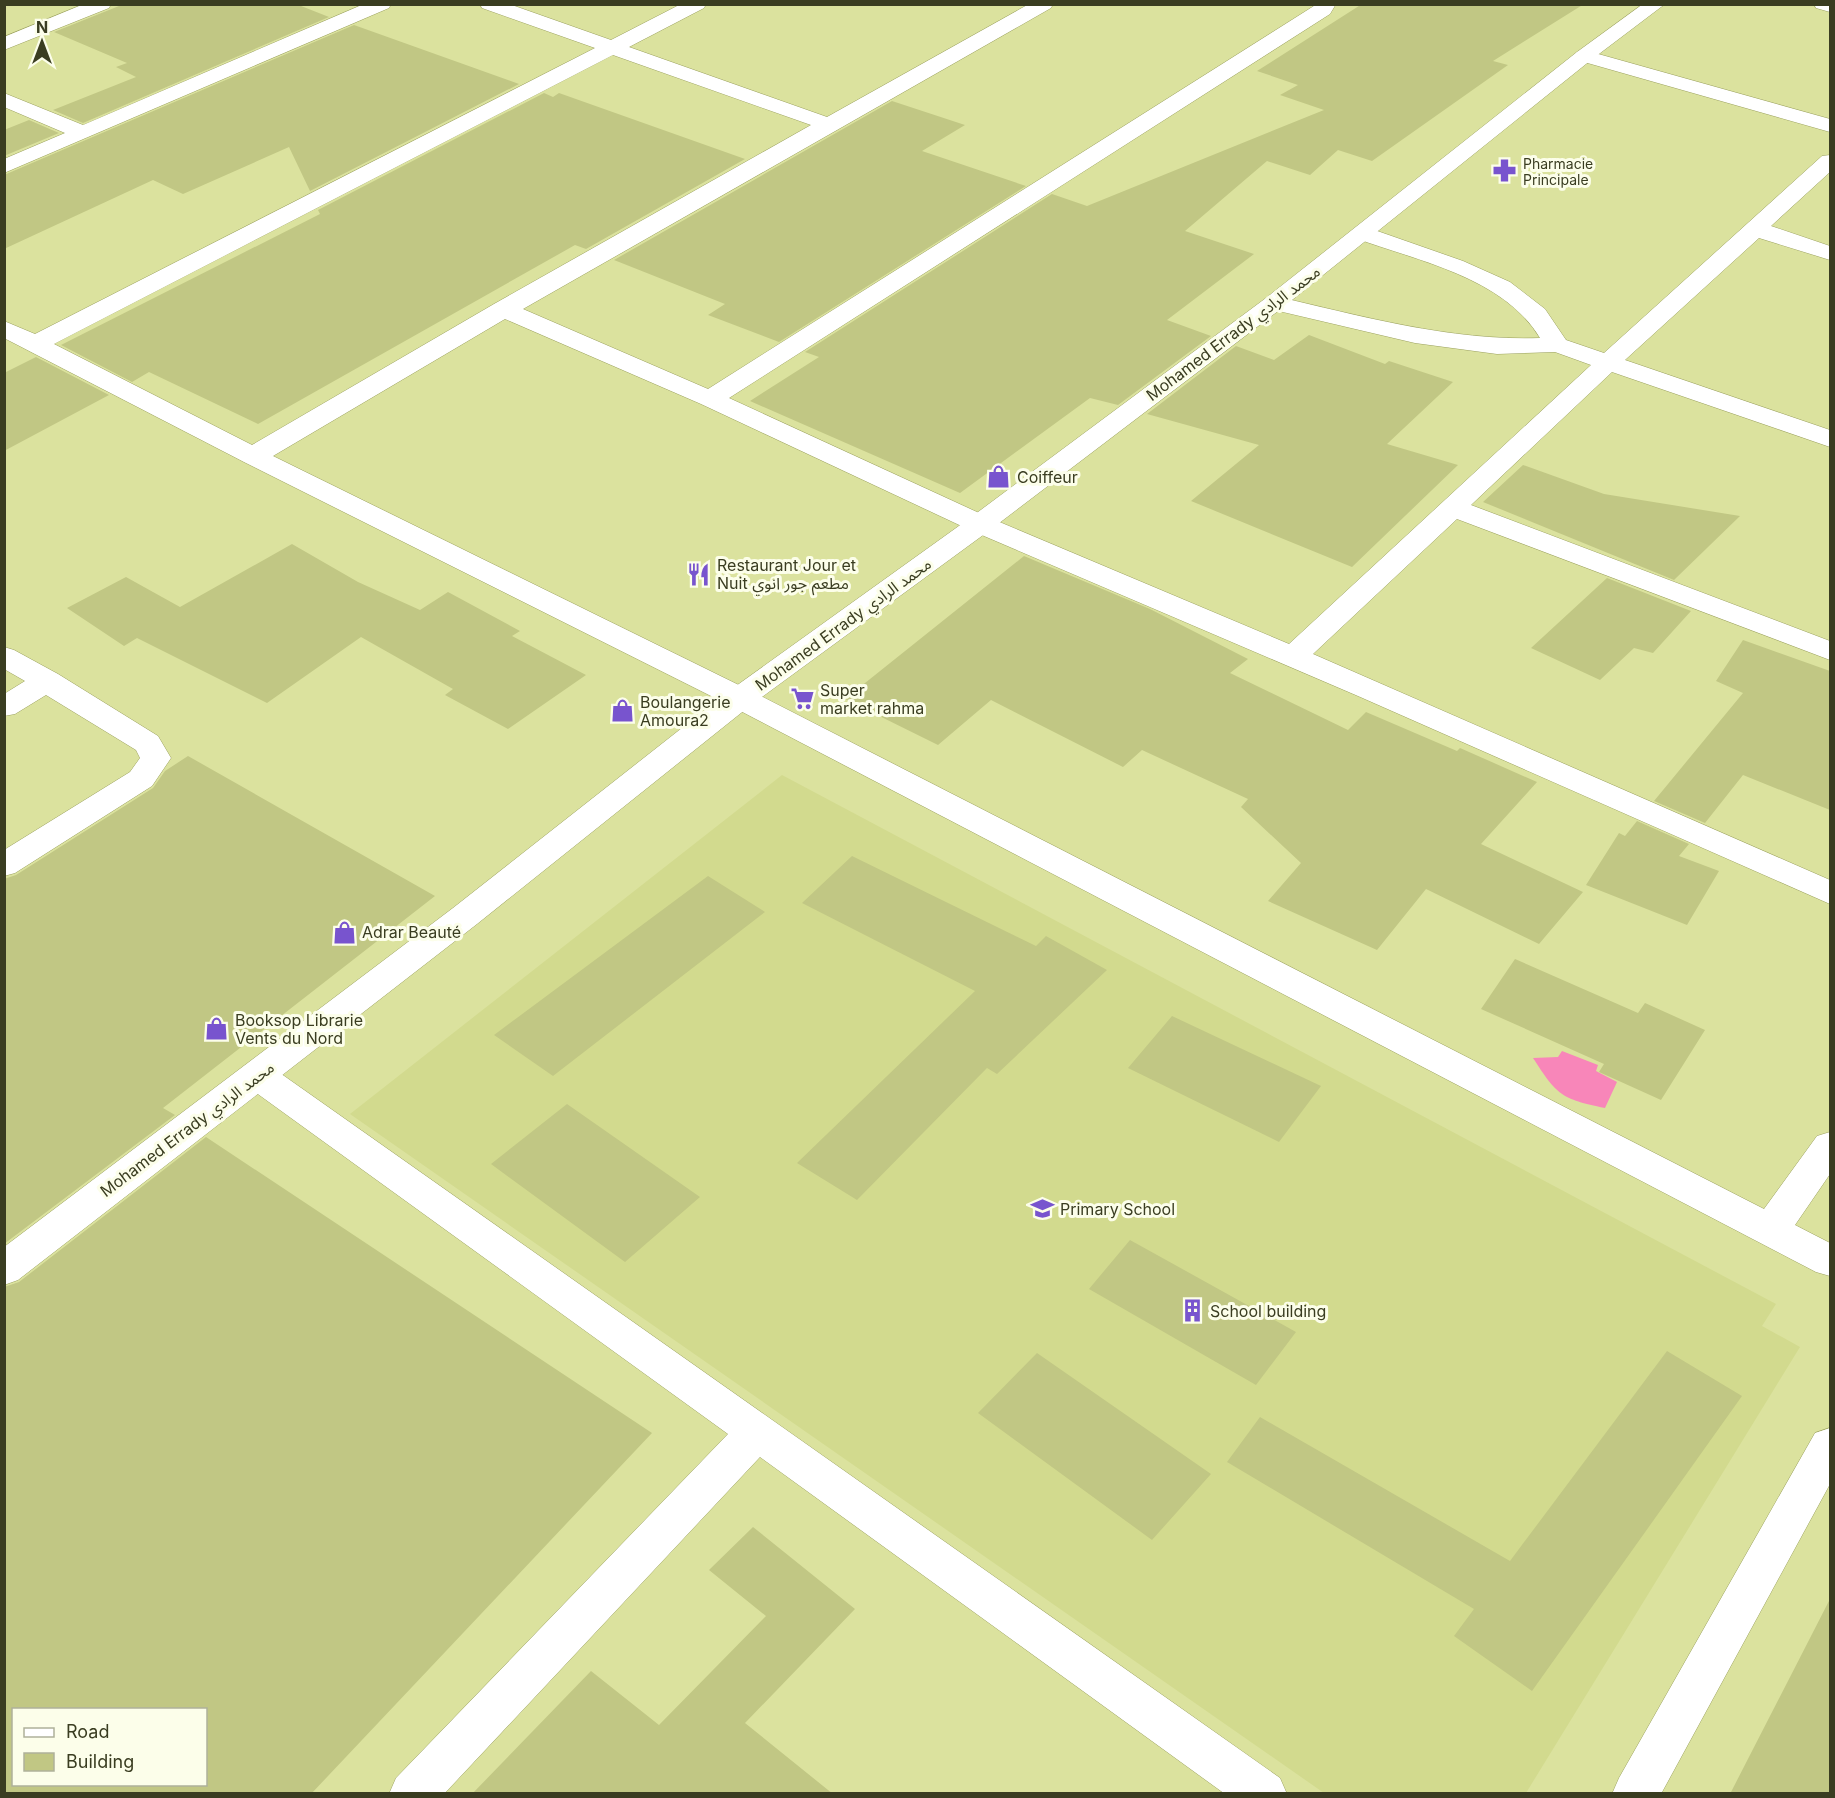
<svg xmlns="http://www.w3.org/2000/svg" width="1835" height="1798" font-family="Inter,'Noto Sans Arabic',sans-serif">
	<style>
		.built { fill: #d2da8e }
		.green { fill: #f886b9 }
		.building { fill: #c1c784; fill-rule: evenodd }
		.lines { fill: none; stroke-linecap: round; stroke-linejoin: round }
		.street-casing { stroke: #9ba15f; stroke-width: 1 }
		.secondary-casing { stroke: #9ba15f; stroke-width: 1 }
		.street { fill: #fff; fill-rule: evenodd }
		.secondary { fill: #fff; fill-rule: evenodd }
		.labels { text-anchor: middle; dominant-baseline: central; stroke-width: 6; stroke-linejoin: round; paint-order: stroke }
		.far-poi-label { font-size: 14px; fill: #3a3d21; stroke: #fcfeea; text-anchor: start }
		.street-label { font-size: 16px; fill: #3a3d21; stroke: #fcfeea }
		.poi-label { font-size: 16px; fill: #3a3d21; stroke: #fcfeea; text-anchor: start }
	</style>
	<rect width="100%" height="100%" fill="#dbe29e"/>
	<!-- built -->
	<path class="built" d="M782 775 1776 1304 1762 1326 1800 1347 1526 1793H1324L350 1114Z"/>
	<!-- green -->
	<path class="green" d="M1562 1051 1598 1065 1596 1071 1617 1082 1605 1108C1561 1099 1557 1095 1533 1058L1558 1057Z"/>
	<!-- building -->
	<path class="building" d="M124 4H296L329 17 83 123 53 110 136 77 116 67 127 63 54 32Z
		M1362 4H1584L1493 61 1508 65 1372 161 1338 150 1310 175 1267 161 1185 231 1254 254 1167 320 1211 336 1118 405 1090 398 960 493 750 401 819 357 805 352 1052 194 1087 206 1324 110 1280 95 1298 85 1257 71Z
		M354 25 519 84 310 191 289 147 183 194 153 180 4 249V175Z
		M544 93 553 97 559 93 745 159 586 249 575 245 258 424 149 372 132 382 61 345 320 214 318 210Z
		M892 101 965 125 922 151 1026 186 779 342 708 315 725 304 614 260Z
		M29 120 59 133 4 156V130Z
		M1309 335 1385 364 1389 361 1453 382 1387 444 1458 465 1352 567 1191 501 1259 445 1147 414 1236 346 1274 360Z
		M36 357 109 395 4 451V373Z
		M1523 465 1604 494 1740 516 1674 580 1483 502Z
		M292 544 358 582 420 610 448 592 520 631 512 636 586 675 508 729 445 695 453 689 361 637 267 703 137 638 124 646 67 608 126 577 180 607Z
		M1024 556 1150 609 1248 659 1230 673 1348 730 1366 712 1457 751 1460 748 1537 782 1481 844 1583 892 1539 944 1426 889 1377 950 1268 901 1301 863 1241 807 1248 799 1142 750 1123 767 991 700 938 745 845 699Z
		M1607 578 1691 611 1653 653 1634 648 1600 680 1531 648Z
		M1743 640 1830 671V810L1743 775 1705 823 1654 801 1743 693 1716 681Z
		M188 756 435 896 163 1108 175 1115 4 1244V879L16 875 153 788 165 771Z
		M1637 821 1689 844 1679 856 1719 871 1687 925 1586 885 1619 833 1625 836Z
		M852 856 1036 946 1046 936 1107 970 997 1074 987 1068 857 1200 797 1163 975 991 802 903Z
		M708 876 765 912 553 1076 494 1035Z
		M1515 959 1638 1013 1645 1003 1705 1030 1661 1100 1599 1072 1604 1064 1481 1009Z
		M1172 1016 1321 1086 1279 1142 1128 1068Z
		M567 1104 700 1197 625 1262 491 1164Z
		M206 1137 652 1433 311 1794H4V1287L19 1282ZM14 1710H206V1785H14Z
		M1130 1240 1296 1332 1256 1385 1089 1289Z
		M1667 1351 1742 1396 1532 1691 1454 1636 1474 1609 1227 1462 1260 1417 1510 1561Z
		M1037 1353 1211 1474 1152 1540 978 1413Z
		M753 1527 855 1609 745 1723 833 1794H472L591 1671 659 1725 766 1616 709 1570Z
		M1830 1599V1794H1730Z"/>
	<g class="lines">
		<defs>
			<path id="street" d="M84 4H111L109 8 4 50V37Z
				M364 4H391L389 8 4 173V159L65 133 4 107V93L83 125Z
				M480 4H509L611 40 681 4H706L704 8 629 47 827 117 1029 4H1053L1051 8 523 309 708 389 1317 4H1336L1330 14 729 398 990 518 1289 644 1591 365 1555 352 1497 354 1415 343 1266 308 1262 303 1266 298 1274 296C1362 316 1449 341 1540 338 1503 277 1418 261 1355 238L1352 233 1355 228 1363 226 1463 261 1510 282 1545 309 1566 340 1604 353 1822 156 1830 155V172L1771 226 1830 246V260L1759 238 1625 360 1830 430V447L1612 372 1471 505 1830 641V660L1457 519 1313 654 1830 880V904L1358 696 970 530 701 404 505 319 273 456 751 691 1764 1209 1817 1136 1830 1132V1174L1795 1225 1830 1243V1276L1816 1272 729 705 244 462 4 338V321L35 334 595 48 482 8ZM613 55 811 125 494 304 252 445 54 344Z
				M1814 4H1830V12L1816 8Z
				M1584 50 1830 119V132L1577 60 1574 56 1577 52Z
				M4 647 14 650 58 674 158 736 171 758 152 786 15 873 4 876V850L130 772 140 758 136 750 46 695 15 714 4 716V694L25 681 4 669Z
				M257 1062 270 1066 1280 1778 1287 1794H1225L760 1457 444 1794H389L396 1778 728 1434 244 1084 239 1075 244 1066Z
				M1830 1428V1484L1661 1794H1612L1619 1778 1815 1433Z"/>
			<path id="secondary" d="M1643 4H1665L1591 60 1282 308 990 530 751 705 477 924 18 1280 4 1285V1247L453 908 729 691 970 518 1266 298 1577 52Z"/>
		</defs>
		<!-- street casing -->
		<use href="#street" class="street-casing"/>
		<!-- secondary casing -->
		<use href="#secondary" class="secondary-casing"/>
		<!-- street -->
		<use href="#street" class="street"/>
		<!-- secondary -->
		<use href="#secondary" class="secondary"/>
	</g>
	<!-- icons -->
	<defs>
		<symbol id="pharmacy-bare" viewBox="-9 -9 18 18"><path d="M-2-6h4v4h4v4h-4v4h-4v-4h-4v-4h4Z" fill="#7854ce" stroke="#fcfeea" stroke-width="2.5" paint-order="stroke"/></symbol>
		<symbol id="shop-bare" viewBox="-9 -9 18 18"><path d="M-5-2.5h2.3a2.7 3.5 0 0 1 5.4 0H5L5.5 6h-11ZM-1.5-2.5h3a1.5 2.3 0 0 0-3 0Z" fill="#7854ce" stroke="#fcfeea" stroke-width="2.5" paint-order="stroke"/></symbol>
		<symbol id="restaurant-bare" viewBox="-9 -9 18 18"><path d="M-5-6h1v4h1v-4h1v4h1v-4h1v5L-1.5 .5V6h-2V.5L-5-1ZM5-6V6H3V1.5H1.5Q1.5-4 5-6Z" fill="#7854ce" stroke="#fcfeea" stroke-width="2.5" paint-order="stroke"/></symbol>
		<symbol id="supermarket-bare" viewBox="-9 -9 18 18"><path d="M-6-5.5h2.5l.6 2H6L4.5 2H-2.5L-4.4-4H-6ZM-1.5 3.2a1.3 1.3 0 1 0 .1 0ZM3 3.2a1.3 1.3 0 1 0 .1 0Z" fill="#7854ce" stroke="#fcfeea" stroke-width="2.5" paint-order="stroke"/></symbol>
		<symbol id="school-bare" viewBox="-9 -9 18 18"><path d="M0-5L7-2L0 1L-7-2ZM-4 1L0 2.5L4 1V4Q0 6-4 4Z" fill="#7854ce" stroke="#fcfeea" stroke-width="2.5" paint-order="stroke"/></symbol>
		<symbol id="building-bare" viewBox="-9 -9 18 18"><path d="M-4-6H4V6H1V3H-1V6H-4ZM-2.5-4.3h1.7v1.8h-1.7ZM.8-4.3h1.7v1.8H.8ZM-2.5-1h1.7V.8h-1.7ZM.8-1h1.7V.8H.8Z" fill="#7854ce" stroke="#fcfeea" stroke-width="2.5" paint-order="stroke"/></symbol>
	</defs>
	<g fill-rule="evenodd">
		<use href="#pharmacy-bare" x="1488" y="154" width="33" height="33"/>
		<use href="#shop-bare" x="982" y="460" width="33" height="33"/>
		<use href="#restaurant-bare" x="682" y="558" width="33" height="33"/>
		<use href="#supermarket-bare" x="786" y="682" width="33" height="33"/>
		<use href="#shop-bare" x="606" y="694" width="33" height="33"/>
		<use href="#shop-bare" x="328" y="916" width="33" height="33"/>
		<use href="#shop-bare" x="200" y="1012" width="33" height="33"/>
		<use href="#school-bare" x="1026" y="1192" width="33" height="33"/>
		<use href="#building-bare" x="1176" y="1294" width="33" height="33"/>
	</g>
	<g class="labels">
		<!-- far-poi labels -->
		<g class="far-poi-label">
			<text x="1523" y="163">Pharmacie<tspan x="1523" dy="16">Principale</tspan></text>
		</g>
		<!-- street labels -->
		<g class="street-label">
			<text transform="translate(1233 333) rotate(-37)">Mohamed Errady محمد الرادي</text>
			<text transform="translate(843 624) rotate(-36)">Mohamed Errady محمد الرادي</text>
			<text transform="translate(187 1129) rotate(-37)">Mohamed Errady محمد الرادي</text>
		</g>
		<!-- poi labels -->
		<g class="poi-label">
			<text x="1017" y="477">Coiffeur</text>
			<text x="717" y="565">Restaurant Jour et<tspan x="717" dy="18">Nuit مطعم جور انوي</tspan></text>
			<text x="820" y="690">Super<tspan x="820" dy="18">market rahma</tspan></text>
			<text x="640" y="702">Boulangerie<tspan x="640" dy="18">Amoura2</tspan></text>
			<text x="362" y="932">Adrar Beauté</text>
			<text x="235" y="1020">Booksop Librarie<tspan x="235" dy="18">Vents du Nord</tspan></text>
			<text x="1060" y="1209">Primary School</text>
			<text x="1210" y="1311">School building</text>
		</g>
	</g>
	<!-- border -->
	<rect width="1835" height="1798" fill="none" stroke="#3a3d21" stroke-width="12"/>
	<!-- legend -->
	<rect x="12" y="1708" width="195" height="78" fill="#fcfeea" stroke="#aeb19a" stroke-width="1.5"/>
	<rect x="24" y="1728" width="30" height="9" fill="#ffffff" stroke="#aeb19a" stroke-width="1.5"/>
	<text x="66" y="1738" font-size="18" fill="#3a3d21">Road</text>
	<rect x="24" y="1753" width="30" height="18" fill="#c1c784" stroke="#aeb19a" stroke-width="1.5"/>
	<text x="66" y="1768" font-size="18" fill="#3a3d21">Building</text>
	<!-- north arrow -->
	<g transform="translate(42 42)" stroke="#fcfeea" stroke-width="4.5" paint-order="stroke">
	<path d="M0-4.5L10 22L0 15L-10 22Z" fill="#3a3d21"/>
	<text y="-9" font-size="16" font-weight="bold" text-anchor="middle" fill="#3a3d21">N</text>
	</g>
</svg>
